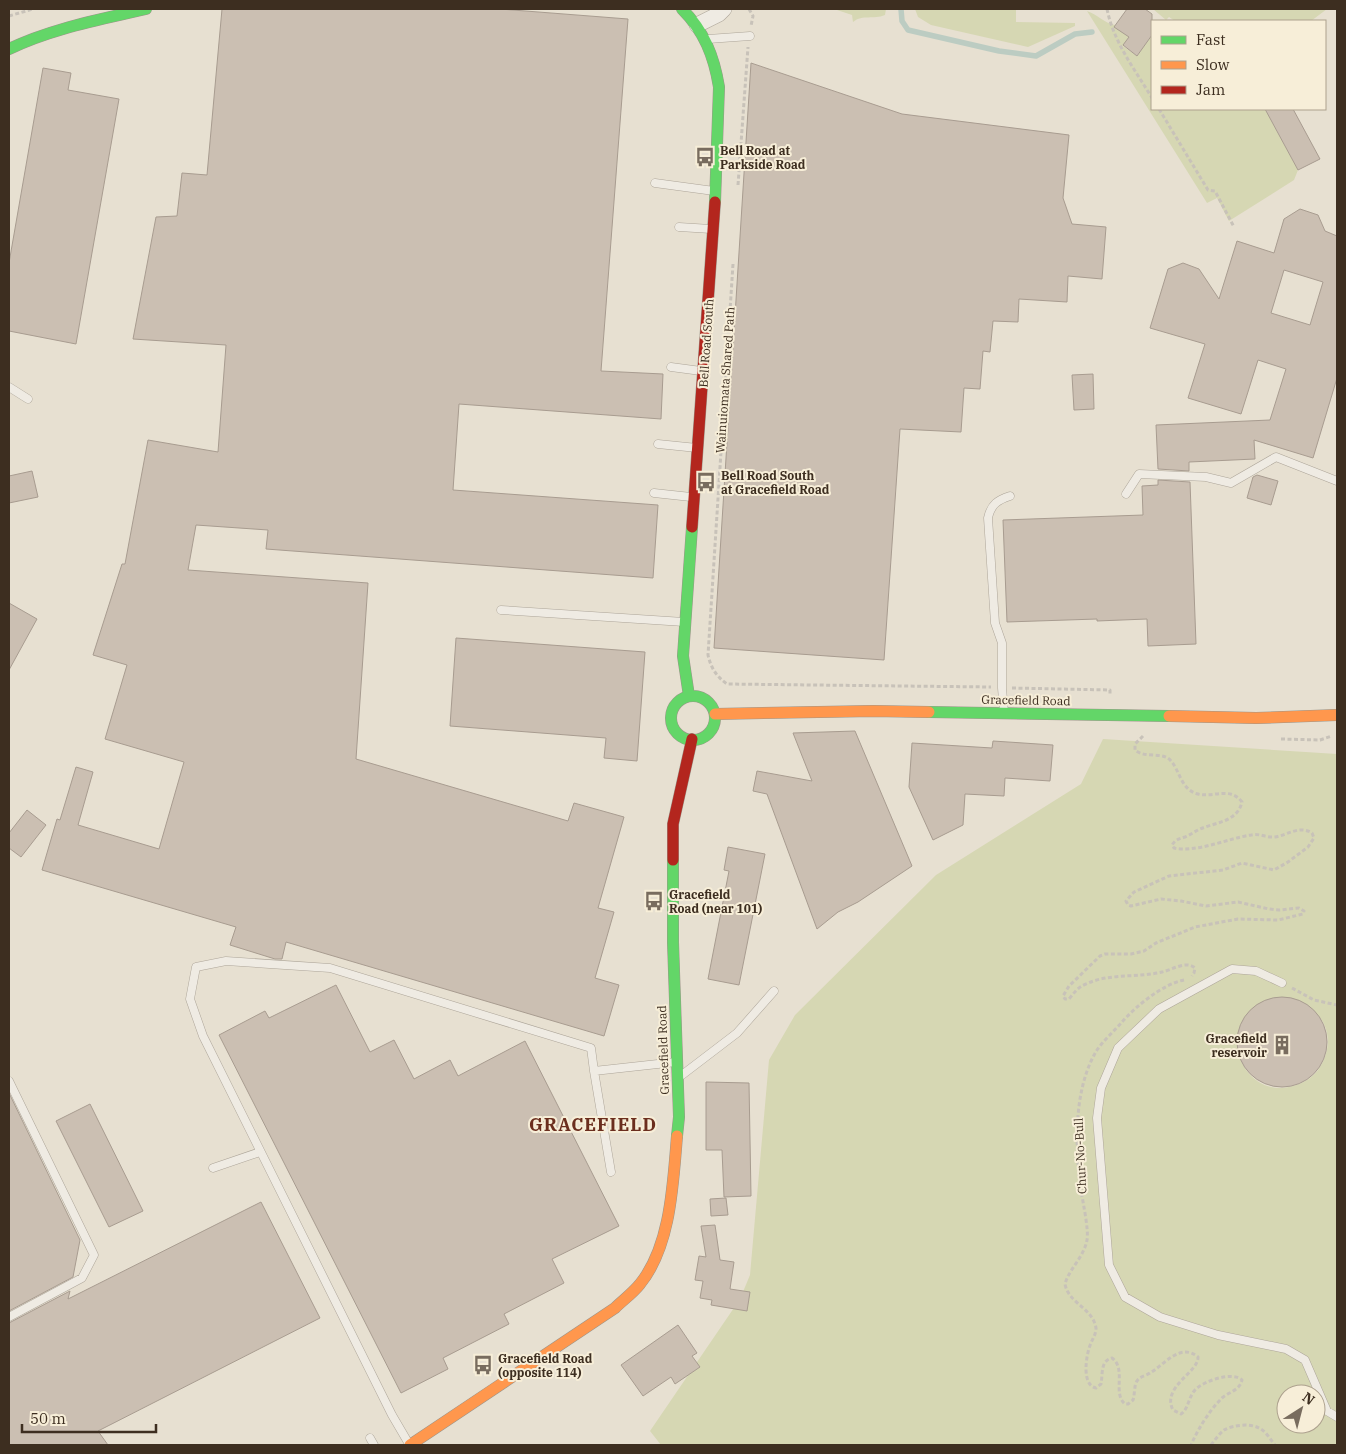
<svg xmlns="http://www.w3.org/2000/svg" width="1346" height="1454" font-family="'IBM Plex Serif',serif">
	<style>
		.green { fill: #d6d7b3; fill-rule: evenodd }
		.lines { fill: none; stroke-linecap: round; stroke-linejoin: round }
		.stream { stroke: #bcccc2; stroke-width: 5.5 }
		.building { fill: #cbbfb2; stroke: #a89c90; fill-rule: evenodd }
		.lane-casing { stroke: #ada599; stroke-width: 9 }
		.street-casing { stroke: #ada599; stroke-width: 16 }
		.fast-casing { stroke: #9c958a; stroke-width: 12 }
		.slow-casing { stroke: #9c958a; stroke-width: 12 }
		.jam-casing { stroke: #9c958a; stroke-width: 12 }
		.path { stroke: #c8c2b9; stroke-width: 3; stroke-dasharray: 4 2.5; stroke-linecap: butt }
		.lane { stroke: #efebe3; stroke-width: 8 }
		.street { stroke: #efebe3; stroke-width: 15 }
		.fast { stroke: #63d668; stroke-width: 11 }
		.slow { stroke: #ff974d; stroke-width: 11 }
		.jam { stroke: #b3261e; stroke-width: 11 }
		.labels { text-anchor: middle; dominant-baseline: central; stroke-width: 4; stroke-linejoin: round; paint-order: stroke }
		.poi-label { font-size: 12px; font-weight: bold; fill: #3d2e20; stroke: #f7eed8; text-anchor: start }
		.street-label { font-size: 12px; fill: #3d2e20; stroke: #f7eed8 }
		.district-label { font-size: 18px; font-weight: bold; letter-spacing: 1px; fill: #6b2e1e; stroke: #f7eed8 }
	</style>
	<rect width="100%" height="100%" fill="#e7e0d1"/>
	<!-- green -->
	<path class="green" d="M834 9H886L885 15C873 20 863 14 853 22L852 15Z
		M915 9H1016V22L1075 23V26L1028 47 931 25 918 17Z
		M1153 9H1327L1311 21H1175L1169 17 1166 20Z
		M1087 11C1097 14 1104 23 1115 25V27L1129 37 1123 46 1137 56 1152 35V109H1265L1298 170 1294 180 1229 221 1217 198 1207 203Z
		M1103 739 1337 754V1445H661L650 1431 740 1299 750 1275 769 1060 795 1015 936 875 1081 784ZM1279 997C1317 1000 1341 1032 1320 1067 1314 1077 1304 1083 1293 1086 1237 1102 1209 1012 1279 997ZM1286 1394H1316V1424H1286Z"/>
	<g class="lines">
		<!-- stream -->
		<path class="stream" d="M901 9 902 21 908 30 999 51 1036 56 1075 34 1092 32"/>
	</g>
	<!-- building -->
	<path class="building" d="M222 9H500L628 19 601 371 663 374 661 419 459 404 453 490 658 505 653 578 266 549 268 530 196 525 188 570 368 583 356 759 568 821 574 803 624 817 598 908 614 912 595 978 619 985 604 1036 286 942 282 959H275L230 945 236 927 42 870 57 819 60 820 76 767 93 772 78 825 159 849 184 762 105 739 127 665 93 655 122 564H125L148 440 218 452 226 345 133 339 156 217 177 216 182 173 207 175Z
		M1127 9H1145L1152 14V35L1137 56 1123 45 1129 37 1114 27Z
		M751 63 902 114 1069 135 1063 198 1072 224 1106 227 1102 279 1068 276 1067 302 1019 299 1018 322 993 321 990 352 983 351 980 389 964 388 961 432 900 429 884 660 714 648Z
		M43 68 71 73 68 90 119 99 76 344 9 331V263Z
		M1265 109H1293L1320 159 1298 170Z
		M1300 209 1318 215 1325 231 1337 236V378L1313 458 1254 440 1255 459 1189 462V471L1158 469 1156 425 1270 420 1286 369 1258 360 1241 414 1188 398 1205 344 1150 328 1168 269 1183 263 1199 269 1219 299 1237 241 1274 253 1284 219ZM1284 270 1323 282 1310 325 1271 313Z
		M1093 374 1094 409 1074 410 1072 375Z
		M32 471 38 497 9 503V476Z
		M1257 475 1278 481 1271 505 1247 498 1253 477Z
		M1158 480 1190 482 1196 644 1148 646 1147 619 1097 621V619L1007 622 1003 520 1143 515 1142 486 1158 485Z
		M9 603 37 619 9 670Z
		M456 638 645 652 637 761 604 758 606 738 450 726Z
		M855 731 912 866 858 902 838 912 817 929 767 794 753 791 757 771 812 781 793 733Z
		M993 741 1053 745 1050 781 1005 778 1004 796 965 794 963 825 933 840 909 787 912 743 992 748Z
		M27 810 46 825 21 857 9 848V833Z
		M728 847 765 854 739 985 708 979 729 871 724 870Z
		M336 985 370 1052 394 1040 414 1079 450 1060 458 1076 525 1041 619 1226 552 1259 564 1283 504 1314 509 1324 443 1358 448 1369 401 1393 219 1035 265 1011 269 1018Z
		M1237 1042a45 45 0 1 1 90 0a45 45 0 1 1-90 0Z
		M706 1082 749 1083 751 1196 724 1197 722 1150H706Z
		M9 1093 80 1240 73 1277 9 1311Z
		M90 1104 143 1211 109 1227 56 1121Z
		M726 1198 728 1215 711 1216 710 1199Z
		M261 1202 320 1318 98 1431 108 1445H9V1323L70 1291 68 1299Z
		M715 1225 720 1260 734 1262 730 1289 750 1292 747 1311 711 1305 712 1300 700 1298 703 1281 695 1280 699 1256 706 1257 701 1226Z
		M678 1325 697 1353 692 1356 700 1367 675 1384 671 1377 643 1396 621 1365Z"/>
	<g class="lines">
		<defs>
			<path id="lane" d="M708 39 750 36
				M655 183 714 191
				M679 227 711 229
				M671 367 701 371
				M9 387 28 399
				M658 444 697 448
				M654 493 691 497
				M1126 494 1139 474 1206 477 1231 483 1276 457 1337 481
				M501 610 684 622
				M1004 712 1002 688V643L995 623 988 518C991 504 998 500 1010 496
				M1282 983 1256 971 1232 969 1159 1009 1118 1048 1101 1088 1097 1118 1109 1265 1125 1297 1160 1317 1218 1335 1286 1349 1305 1360 1327 1411 1337 1417
				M594 1071 611 1172
				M682 1075 737 1033 774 991
				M9 1081 94 1255 82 1278 9 1317
				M213 1168 260 1152
				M370 1438 374 1445
				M409 1444 392 1415 203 1036 190 999 196 967 226 961 330 968 591 1048 594 1071 676 1062"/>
			<path id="street" d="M697 25 719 14 724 9"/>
			<path id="fast" d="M682 9C704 31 714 56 719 87L715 202
				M9 49C53 28 99 20 146 9
				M689 696 683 656 692 527
				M671 718a22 22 0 1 1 44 0a22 22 0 1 1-44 0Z
				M929 712 1169 716
				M673 860V942L679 1117 677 1136"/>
			<path id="slow" d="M715 714 873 711 929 712
				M1169 716 1256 718 1337 715
				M410 1445 615 1308C623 1300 633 1293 640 1284 671 1246 673 1183 677 1136"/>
			<path id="jam" d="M692 527 715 202
				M673 860V824L692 739"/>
		</defs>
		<!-- lane casing -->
		<use href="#lane" class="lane-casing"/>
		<!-- street casing -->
		<use href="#street" class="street-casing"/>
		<!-- fast casing -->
		<use href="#fast" class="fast-casing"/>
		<!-- slow casing -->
		<use href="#slow" class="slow-casing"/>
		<!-- jam casing -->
		<use href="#jam" class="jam-casing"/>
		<!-- path -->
		<path class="path" d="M749 9 753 16 751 26
			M1107 9C1114 43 1134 68 1152 98
			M9 16 33 9
			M1159 109 1208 190 1215 191 1234 227
			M738 185 748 47
			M733 264 708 655C711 668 716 676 727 684L991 687
			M1012 688 1110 690V696
			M1143 736 1135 744V750C1145 759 1163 751 1171 761 1180 771 1181 790 1198 794 1213 798 1230 786 1242 802 1237 823 1214 822 1198 830 1194 832 1190 835 1185 837 1179 839 1176 839 1172 845L1174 848C1197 853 1229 838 1251 835 1259 833 1267 838 1275 837 1288 835 1299 825 1312 833L1314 838 1308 847 1288 862 1274 870 1242 863 1223 870 1169 876 1134 892 1126 901 1128 905 1131 906 1161 899 1181 901 1206 906 1238 902 1269 909 1279 910 1299 908 1304 911 1303 914 1278 920 1238 919 1195 927 1156 943 1144 951 1131 954H1105L1100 956 1069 986 1063 996 1065 999H1069C1074 993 1078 987 1086 984 1109 973 1137 978 1162 972 1172 970 1186 960 1195 968L1194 973 1192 976
			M1281 739 1320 740 1332 736
			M1184 980C1163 984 1136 1006 1122 1022 1114 1031 1104 1040 1097 1050 1073 1089 1075 1148 1081 1191 1083 1202 1089 1231 1087 1240 1084 1257 1069 1269 1065 1284 1068 1303 1093 1308 1096 1328 1096 1334 1093 1338 1091 1343 1086 1354 1081 1385 1096 1388L1101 1384C1103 1374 1100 1361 1112 1358 1127 1369 1112 1393 1125 1404H1128L1133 1400C1135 1394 1134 1385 1137 1381 1140 1376 1146 1376 1150 1373 1164 1365 1180 1342 1198 1357 1199 1372 1161 1387 1173 1410L1181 1414C1189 1408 1188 1398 1195 1390 1203 1381 1233 1371 1242 1380 1240 1390 1229 1392 1222 1398 1209 1411 1198 1429 1191 1445
			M1292 988 1314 1000 1337 1005
			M1211 1445C1215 1440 1219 1434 1224 1430 1233 1425 1250 1423 1259 1428 1266 1431 1270 1439 1275 1445"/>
		<!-- lane -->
		<use href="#lane" class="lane"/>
		<!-- street -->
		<use href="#street" class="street"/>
		<!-- fast -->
		<use href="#fast" class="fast"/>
		<!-- slow -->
		<use href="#slow" class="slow"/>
		<!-- jam -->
		<use href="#jam" class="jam"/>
	</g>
	<!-- icons -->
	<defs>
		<symbol id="bus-bare" viewBox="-9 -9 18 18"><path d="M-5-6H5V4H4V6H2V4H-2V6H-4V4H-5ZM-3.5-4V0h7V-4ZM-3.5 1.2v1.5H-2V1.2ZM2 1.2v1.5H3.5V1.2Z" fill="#786c5e" stroke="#f7eed8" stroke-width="2.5" paint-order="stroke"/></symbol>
		<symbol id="building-bare" viewBox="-9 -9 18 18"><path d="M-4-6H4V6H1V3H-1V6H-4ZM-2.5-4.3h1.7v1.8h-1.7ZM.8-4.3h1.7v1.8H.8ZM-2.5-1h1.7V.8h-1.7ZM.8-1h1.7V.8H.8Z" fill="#786c5e" stroke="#f7eed8" stroke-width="2.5" paint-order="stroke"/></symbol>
	</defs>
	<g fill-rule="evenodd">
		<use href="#bus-bare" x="691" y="143" width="28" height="28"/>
		<use href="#bus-bare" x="692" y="468" width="28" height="28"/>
		<use href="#bus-bare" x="640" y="887" width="28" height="28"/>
		<use href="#building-bare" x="1268" y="1031" width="28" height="28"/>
		<use href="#bus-bare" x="469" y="1351" width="28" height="28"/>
	</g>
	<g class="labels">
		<!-- poi labels -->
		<g class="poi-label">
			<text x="720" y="150">Bell Road at<tspan x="720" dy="14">Parkside Road</tspan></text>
			<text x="721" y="475">Bell Road South<tspan x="721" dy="14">at Gracefield Road</tspan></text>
			<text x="669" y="894">Gracefield<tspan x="669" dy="14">Road (near 101)</tspan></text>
			<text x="1267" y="1038" text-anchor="end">Gracefield<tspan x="1267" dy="14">reservoir</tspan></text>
			<text x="498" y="1358">Gracefield Road<tspan x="498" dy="14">(opposite 114)</tspan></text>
		</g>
		<!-- street labels -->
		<g class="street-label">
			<text transform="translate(706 343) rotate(-86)">Bell Road South</text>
			<text transform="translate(725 380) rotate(-86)">Wainuiomata Shared Path</text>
			<text transform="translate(1026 700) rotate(1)">Gracefield Road</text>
			<text transform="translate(663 1050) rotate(-92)">Gracefield Road</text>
			<text transform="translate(1080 1156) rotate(-93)">Chur-No-Bull</text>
		</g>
		<!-- district labels -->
		<g class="district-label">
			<text x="593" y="1124">GRACEFIELD</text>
		</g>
	</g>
	<!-- border -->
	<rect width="1346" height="1454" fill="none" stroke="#3d2e20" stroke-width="20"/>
	<!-- legend -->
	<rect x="1151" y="20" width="175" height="90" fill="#f7eed8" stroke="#ada18e"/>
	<rect x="1161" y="36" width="25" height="8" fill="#63d668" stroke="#ada18e"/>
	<text x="1196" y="45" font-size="15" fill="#3d2e20">Fast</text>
	<rect x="1161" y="61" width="25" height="8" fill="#ff974d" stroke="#ada18e"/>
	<text x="1196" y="70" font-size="15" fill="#3d2e20">Slow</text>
	<rect x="1161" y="86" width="25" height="8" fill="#b3261e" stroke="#ada18e"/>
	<text x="1196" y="95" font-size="15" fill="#3d2e20">Jam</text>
	<!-- north arrow -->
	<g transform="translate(1301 1409) rotate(36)"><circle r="24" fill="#f7eed8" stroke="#ada18e"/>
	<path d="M0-4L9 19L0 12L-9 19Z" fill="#786c5e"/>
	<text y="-8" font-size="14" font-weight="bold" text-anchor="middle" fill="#3d2e20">N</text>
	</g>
	<!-- scale -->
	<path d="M22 1424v8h134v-8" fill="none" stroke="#3d2e20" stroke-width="2.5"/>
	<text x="30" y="1424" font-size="15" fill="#3d2e20" stroke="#f7eed8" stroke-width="4" paint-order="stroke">50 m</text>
</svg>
